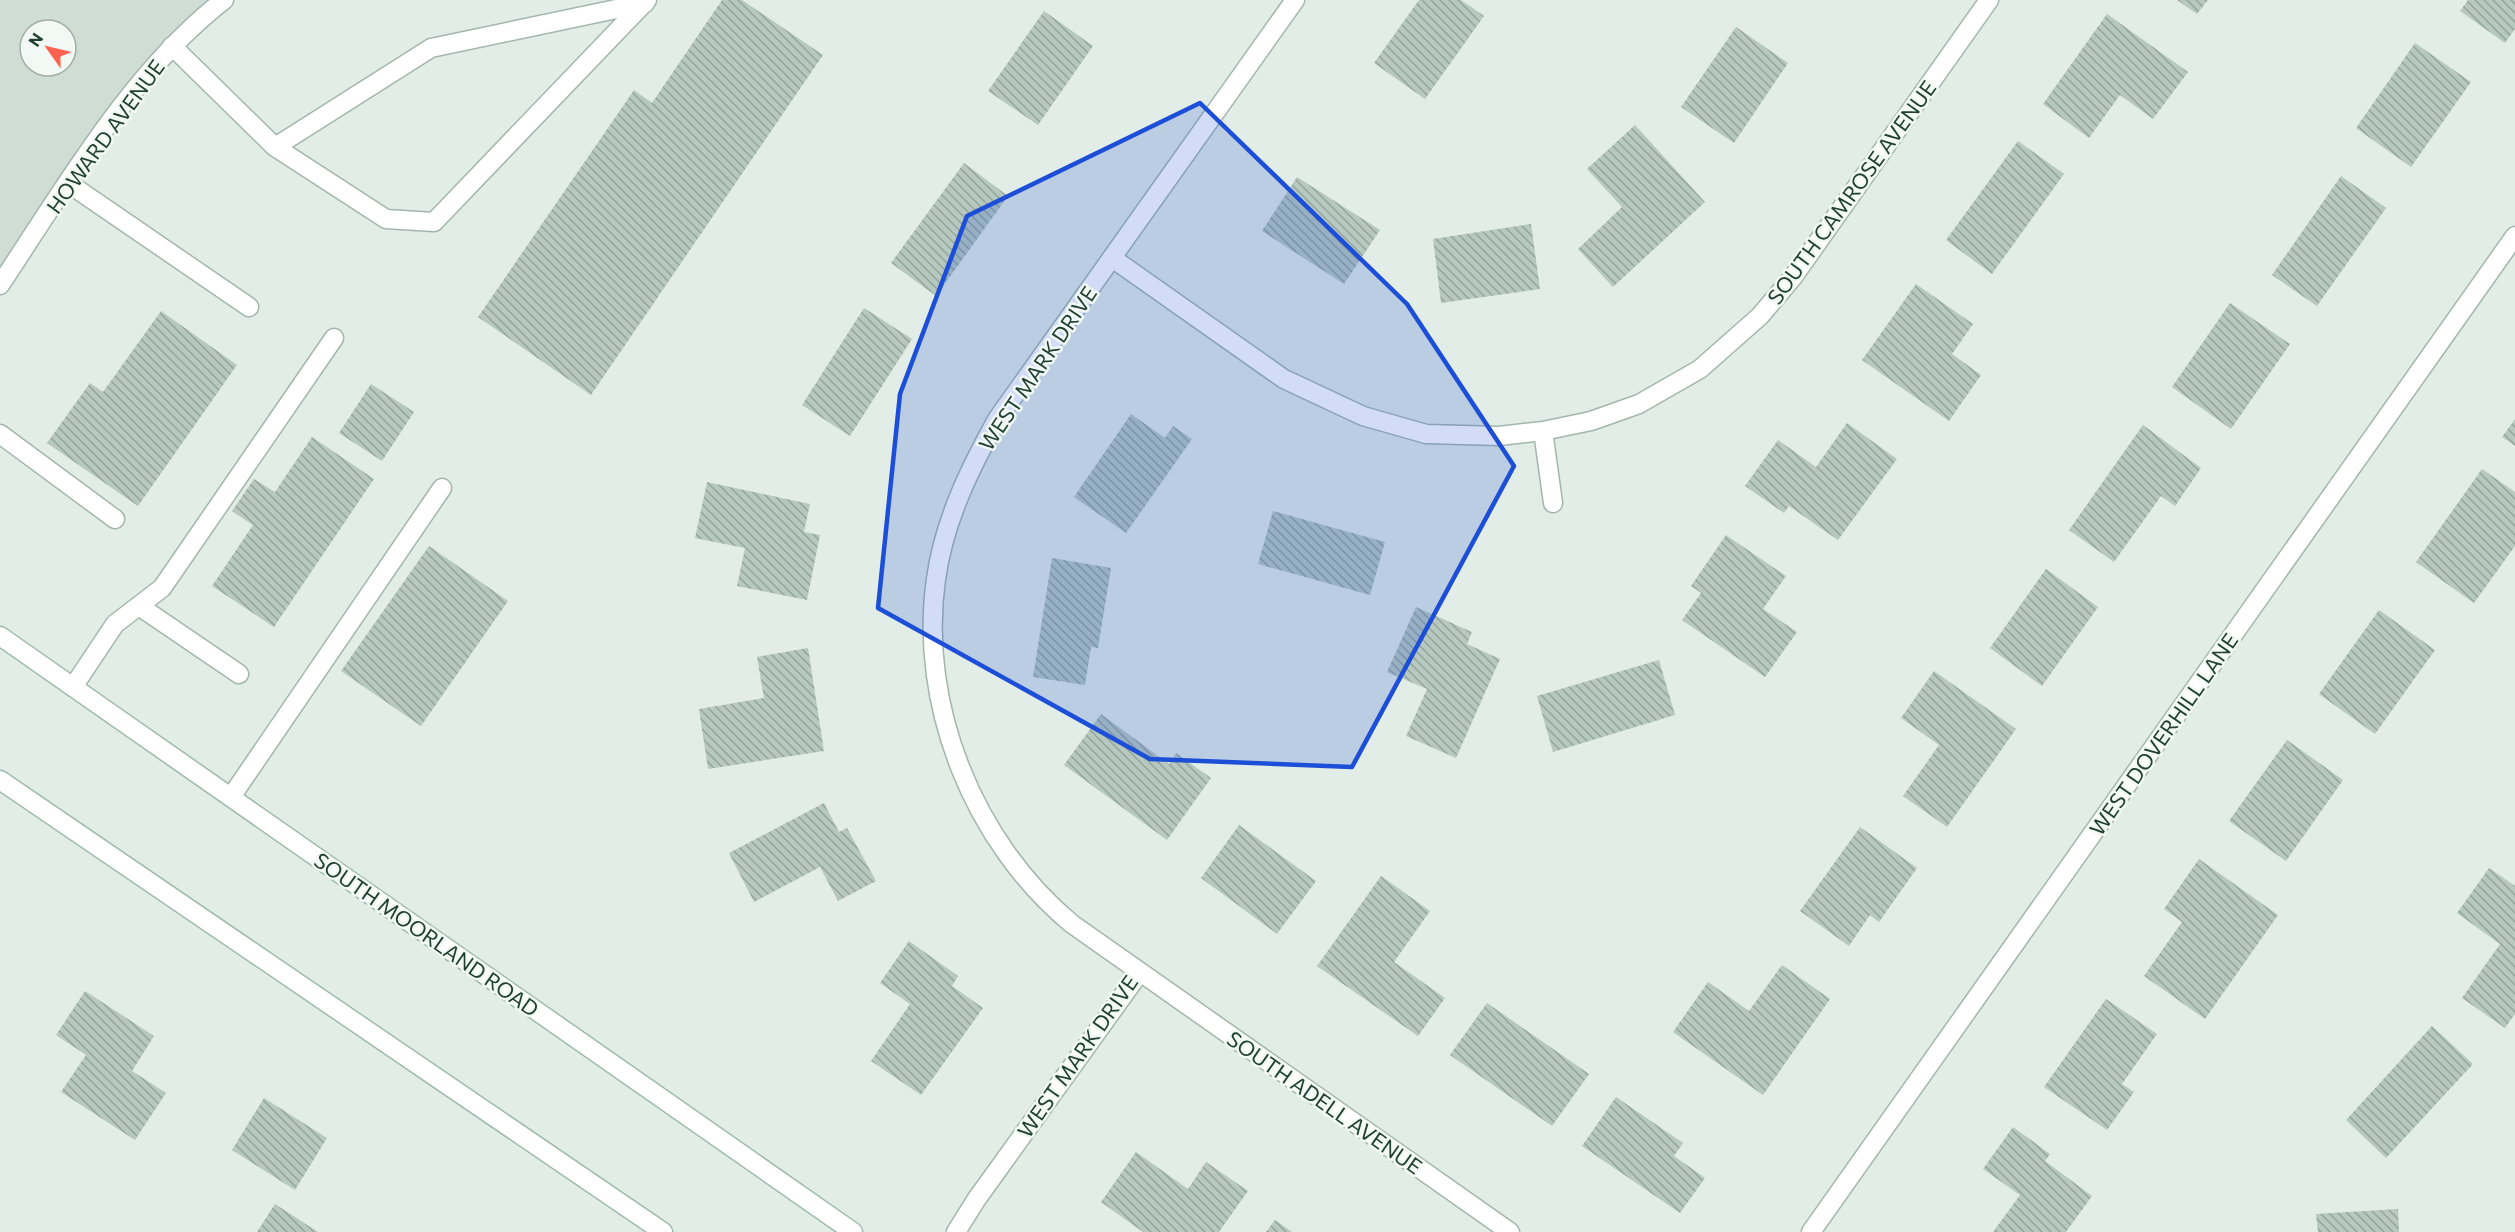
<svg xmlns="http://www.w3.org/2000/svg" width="2515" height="1232" font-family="Commissioner,sans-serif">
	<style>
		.built { fill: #cfddd5; fill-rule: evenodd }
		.building { fill: url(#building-back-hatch) }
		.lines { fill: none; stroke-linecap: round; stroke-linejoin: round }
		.service-casing { stroke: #a3b6ad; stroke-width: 21 }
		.minor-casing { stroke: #a3b6ad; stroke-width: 21 }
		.secondary-casing { stroke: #9ebaad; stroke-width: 21 }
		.service { stroke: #fff; stroke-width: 18 }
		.minor { stroke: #fff; stroke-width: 18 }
		.secondary { stroke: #fff; stroke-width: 18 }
		.marked { fill: #1d4ed8; fill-opacity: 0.2; stroke: #1d4ed8; stroke-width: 4.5; stroke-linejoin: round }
		.labels { text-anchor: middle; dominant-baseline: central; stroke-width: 5; stroke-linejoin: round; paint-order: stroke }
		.street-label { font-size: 21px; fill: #204033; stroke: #f2f9f5 }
	</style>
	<defs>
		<pattern id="building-back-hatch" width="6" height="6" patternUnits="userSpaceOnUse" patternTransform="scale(1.5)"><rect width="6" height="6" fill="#b6c8bf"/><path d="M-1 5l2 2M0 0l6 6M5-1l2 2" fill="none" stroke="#94a49c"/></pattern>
	</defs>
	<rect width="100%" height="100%" fill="#e1ede6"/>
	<!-- built -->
	<path class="built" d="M0 0H224L172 46 0 285ZM30 30H66V66H30Z"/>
	<!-- building -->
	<path class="building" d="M722 0H742L823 55 591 395 478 317 634 90 652 103Z
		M1419 0H1461L1484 16 1425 99 1374 63Z
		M2177 0H2208L2197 14Z
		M2468 0H2515V29L2505 43 2460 11Z
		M1044 11 1093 46 1038 125 988 91Z
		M2107 14 2188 72 2153 119 2120 95 2089 138 2043 104Z
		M1736 27 1788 63 1734 143 1681 107Z
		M2415 43 2471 82 2411 167 2356 128Z
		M1635 125 1705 202 1613 287 1578 249 1622 207 1587 169Z
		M2018 141 2064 174 1992 274 1946 240Z
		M964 163 1008 196 936 296 891 263Z
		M2341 176 2386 208 2317 306 2272 275Z
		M1297 177 1380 230 1344 284 1262 231Z
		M1531 224 1540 289 1441 303 1433 239Z
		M1916 284 1973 324 1952 354 1981 375 1949 421 1862 360Z
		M2230 303 2290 344 2231 429 2172 387Z
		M864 308 912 339 850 436 802 405Z
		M161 311 237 365 138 506 47 443 90 383 103 392Z
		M371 384 414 412 382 461 339 433Z
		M1131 414 1165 438 1173 426 1192 439 1126 533 1074 497Z
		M2515 419V446L2502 437Z
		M1847 423 1897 459 1838 540 1789 506 1784 513 1745 486 1778 440 1816 467Z
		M2143 425 2201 468 2175 506 2161 496 2114 562 2069 530Z
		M312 437 374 479 274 627 212 586 253 525 232 511 254 479 275 492Z
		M2482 469 2515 492V546L2474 603 2416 562Z
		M707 482 810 504 804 532 820 535 807 600 737 586 745 548 695 538Z
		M1273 511 1385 542 1370 595 1258 564Z
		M1726 535 1786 576 1763 609 1797 632 1765 677 1682 620 1701 593 1691 586Z
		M429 546 508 601 421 726 341 671Z
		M1052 558 1111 568 1098 648 1091 647 1085 685 1033 677Z
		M2046 569 2098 607 2042 686 1990 648Z
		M1416 607 1472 632 1467 644 1500 659 1456 758 1406 736 1427 689 1387 672Z
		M2379 610 2435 650 2375 734 2319 694Z
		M808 648 824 751 708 769 699 709 764 698 757 657Z
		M1659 660 1675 715 1553 752 1537 696Z
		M1934 671 2016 729 1947 827 1903 796 1939 745 1901 718Z
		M1101 714 1169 764 1176 753 1211 778 1167 840 1064 765Z
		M2287 740 2343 780 2286 861 2229 821Z
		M824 803 839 832 847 828 876 881 838 901 820 867 754 902 729 853Z
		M1239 825 1316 881 1277 934 1201 878Z
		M1860 827 1917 868 1879 922 1870 915 1849 946 1800 911Z
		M2199 859 2278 915 2205 1019 2144 976 2182 922 2164 909Z
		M2489 868 2515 886V1014L2505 1028 2462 998 2500 944 2457 913Z
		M1381 876 1430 911 1394 962 1445 998 1418 1036 1317 966Z
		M909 941 958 976 952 986 983 1008 921 1095 871 1061 910 1004 880 983Z
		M1782 965 1830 999 1763 1095 1673 1032 1708 982 1749 1011Z
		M85 991 154 1036 132 1071 166 1093 135 1140 61 1092 86 1055 56 1035Z
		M2106 999 2157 1034 2122 1084 2134 1092 2107 1130 2044 1087Z
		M1487 1003 1589 1074 1552 1126 1450 1055Z
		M2432 1026 2473 1064 2386 1158 2346 1120Z
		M1616 1097 1683 1143 1674 1156 1705 1178 1680 1213 1582 1146Z
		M264 1098 327 1138 295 1190 232 1150Z
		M2013 1127 2050 1154 2045 1161 2092 1196 2066 1232H1993L2020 1195 1983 1169Z
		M1136 1152 1188 1189 1206 1162 1248 1191 1219 1232H1143L1101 1202Z
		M275 1204 318 1232H257Z
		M2398 1209 2399 1232H2318L2316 1214Z
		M1275 1220 1292 1232H1266Z"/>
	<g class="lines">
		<defs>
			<path id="service" d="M172 46 275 147 386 219 434 222 647 0
				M275 147 431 48 645 3
				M68 183 249 307
				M0 434 115 519
				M139 606 239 674
				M73 687 115 624 162 588 334 338
				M231 797 442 488"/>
			<path id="minor" d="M1295 0 998 418C970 468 944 521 936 579 918 705 974 843 1072 924L1510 1232
				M1112 258 1284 379 1363 416 1426 434 1499 436 1543 431 1591 421 1639 404 1700 369 1760 316 1793 277 1989 0
				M0 285C64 189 132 71 224 0
				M1543 431 1553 503
				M956 1232 976 1200 1140 972
				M1811 1232 2515 236"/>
			<path id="secondary" d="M0 636 853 1232
				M0 780 663 1232"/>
		</defs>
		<!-- service casing -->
		<use href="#service" class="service-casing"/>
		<!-- minor casing -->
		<use href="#minor" class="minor-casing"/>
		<!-- secondary casing -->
		<use href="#secondary" class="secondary-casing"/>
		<!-- service -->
		<use href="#service" class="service"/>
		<!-- minor -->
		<use href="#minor" class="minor"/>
		<!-- secondary -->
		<use href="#secondary" class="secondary"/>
	</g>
	<!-- marked area -->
	<path class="marked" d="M1200 103 1407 304 1514 466 1352 767 1150 759 878 608 900 394 967 216Z"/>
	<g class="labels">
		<!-- street labels -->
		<g class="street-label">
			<text transform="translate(105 136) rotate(-54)">HOWARD AVENUE</text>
			<text transform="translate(1851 192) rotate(-54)">SOUTH CAMROSE AVENUE</text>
			<text transform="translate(1037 368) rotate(-56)">WEST MARK DRIVE</text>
			<text transform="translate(2163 734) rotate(-55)">WEST DOVERHILL LANE</text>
			<text transform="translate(427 934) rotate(35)">SOUTH MOORLAND ROAD</text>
			<text transform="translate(1077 1056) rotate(-55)">WEST MARK DRIVE</text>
			<text transform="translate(1325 1102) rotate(35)">SOUTH ADELL AVENUE</text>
		</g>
	</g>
	<!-- north arrow -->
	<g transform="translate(48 48) rotate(304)"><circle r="28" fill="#f2f9f5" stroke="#9eafa7" stroke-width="1.5"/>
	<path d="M0-4.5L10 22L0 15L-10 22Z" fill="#ff624e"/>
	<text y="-9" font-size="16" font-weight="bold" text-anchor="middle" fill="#204033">N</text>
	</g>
</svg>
